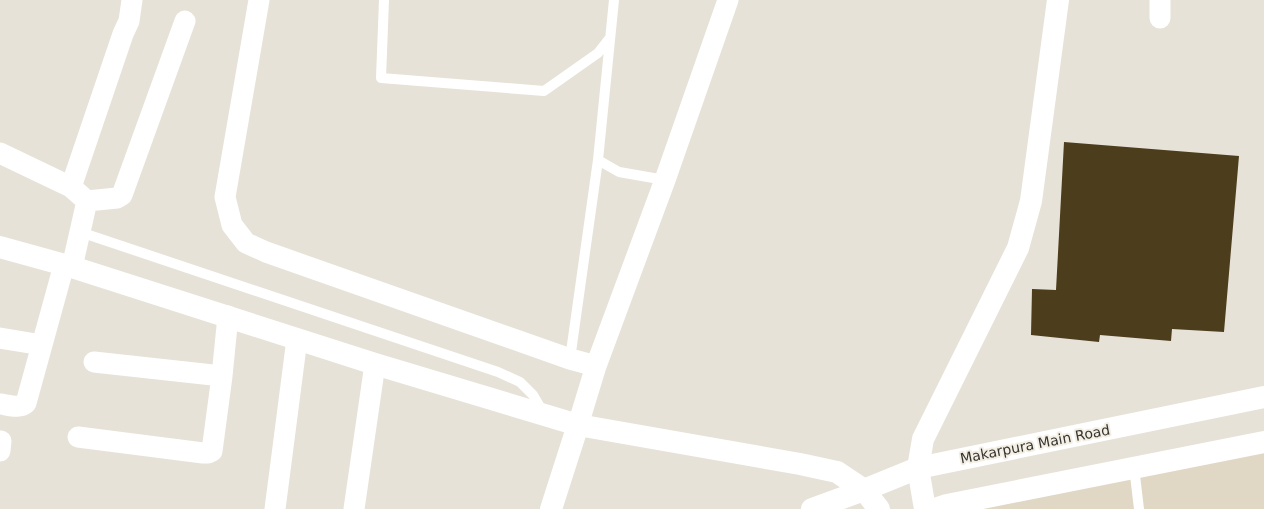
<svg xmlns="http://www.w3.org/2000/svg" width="1264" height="509" font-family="'DejaVu Sans',sans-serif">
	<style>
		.built { fill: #e0d7c5 }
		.building { fill: #4c3d1c }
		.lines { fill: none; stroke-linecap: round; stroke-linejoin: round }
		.service { stroke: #fff; stroke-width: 10 }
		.minor { stroke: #fff; stroke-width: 21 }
		.tertiary { stroke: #fff; stroke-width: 22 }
		.trunk { stroke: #fff; stroke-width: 22 }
		.labels { text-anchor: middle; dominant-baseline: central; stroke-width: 4; stroke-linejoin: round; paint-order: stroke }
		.street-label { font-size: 14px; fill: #363430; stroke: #f4efe4 }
	</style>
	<rect width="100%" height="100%" fill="#e7e2d7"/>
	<!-- built -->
	<path class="built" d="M1264 439V509H942Z"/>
	<!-- building -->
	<path class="building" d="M1064 142 1239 156 1224 332 1172 329 1171 341 1100 335 1099 342 1031 335 1032 289 1056 290Z"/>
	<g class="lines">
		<!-- service -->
		<path class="service" d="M384 0 381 78 544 91 598 53 609 39
			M598 160 619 172 665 180
			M80 232 498 372 520 382 533 395 543 412
			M570 359 598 160 614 0
			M1134 467 1139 509"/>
		<!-- minor -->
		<path class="minor" d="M259 0 225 197 232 225 246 243 266 252 570 359 596 366
			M1160 0V18
			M0 153 71 187 87 201 72 267
			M71 187 123 34 129 21 132 0
			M87 201 117 198 122 195 185 21
			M0 338 42 345
			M94 362 222 376
			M0 404C8 405 20 409 26 403L64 265
			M578 425 596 366 665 180 728 0
			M78 437 203 453H208L212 451 222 376 228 316
			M0 451 1 441
			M275 509 297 339
			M354 509 375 364"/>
		<!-- tertiary -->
		<path class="tertiary" d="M0 247 72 267 375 364 578 425 800 464 837 472 864 490 879 509
			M551 509 578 425
			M925 509 918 468 923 439 1018 248 1031 201 1058 0"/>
		<!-- trunk -->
		<path class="trunk" d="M812 509 864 490 918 468 1264 397
			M935 509 947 505 1264 442"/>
	</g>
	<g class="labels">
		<!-- street labels -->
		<g class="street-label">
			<text transform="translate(1035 444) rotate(-11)">Makarpura Main Road</text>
		</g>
	</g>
</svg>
